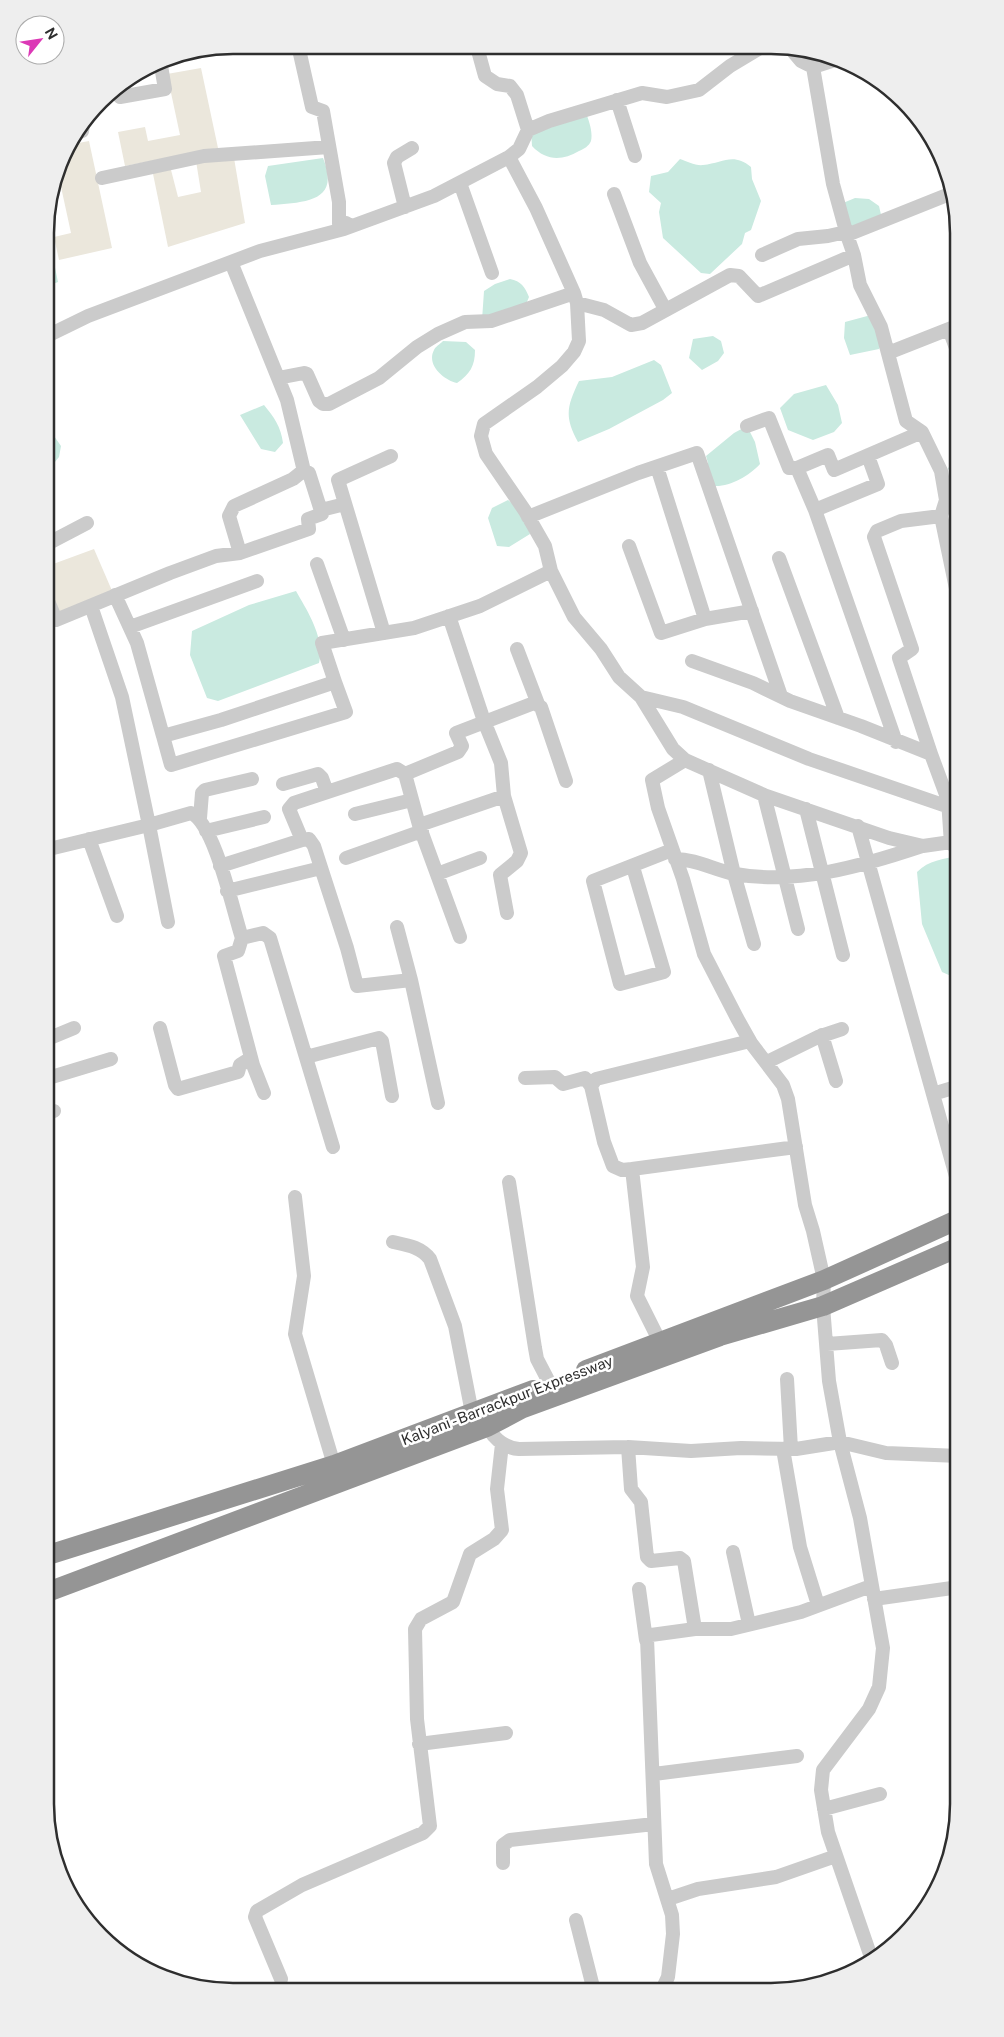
<svg xmlns="http://www.w3.org/2000/svg" width="1004" height="2037" font-family="'Public Sans',sans-serif">
	<style>
		.green { fill: #ebe7dc }
		.water { fill: #c9eae0 }
		.lines { fill: none; stroke-linecap: round; stroke-linejoin: round }
		.minor { stroke: #cbcbcb; stroke-width: 14 }
		.highway { stroke: #959595; stroke-width: 20 }
		.labels { text-anchor: middle; dominant-baseline: central; stroke-width: 5; stroke-linejoin: round; paint-order: stroke }
		.street-label { font-size: 15px; fill: #2e2e2e; stroke: #fff }
		.rim { fill: none; stroke: #2e2e2e; stroke-width: 2.5 }
	</style>
	<rect width="100%" height="100%" fill="#fff"/>
	<!-- green -->
	<path class="green" d="M201 68 218 148 125 166 118 132 145 127 148 141 180 135 167 74Z
		M89 141 112 248 59 260 54 237 71 233 58 173 68 145Z
		M234 158 245 223 168 247 152 169 170 166 178 197 201 192 196 161Z
		M94 549 113 593 54 621 45 599V567Z"/>
	<!-- water -->
	<path class="water" d="M586 113C589 121 593 132 591 141 589 146 584 149 579 151 562 161 546 161 532 146L531 130Z
		M323 158C341 202 305 202 271 205L265 176 268 166Z
		M680 159C686 161 696 166 703 165 723 163 733 152 751 167L752 179 761 201 751 230 745 233 742 244 710 274 701 273 663 238 659 212 661 203 649 192 651 176 668 172Z
		M855 198 869 199 879 206 882 219 853 228 847 224 843 203Z
		M46 237 50 243 58 282 48 286 51 304 45 307Z
		M510 279C521 281 525 287 529 297L524 309 482 320 484 291 495 284Z
		M871 315 883 340 879 349 850 355 844 338 845 322Z
		M713 336 721 341 724 353 718 361 702 370 689 358 693 339Z
		M443 341 466 342 475 350C475 366 470 374 457 383 444 380 426 365 434 350 435 347 440 344 443 341Z
		M654 360 661 365 672 393 663 400 609 429 578 442C564 417 567 406 579 381L612 377Z
		M826 385 838 405 842 423 834 432 813 440 788 430 780 408 794 394Z
		M264 405C274 417 281 427 283 443L275 452 261 449 240 415Z
		M747 426 755 442 760 464C749 476 730 487 714 486L706 467 708 463 706 456 734 433Z
		M45 432 54 436 61 446 59 457 50 468 45 467Z
		M959 460V494L948 468Z
		M508 500C519 508 527 521 530 534L509 547 497 546 488 518 492 508Z
		M296 591C308 612 325 638 319 663L218 701 207 698 190 655 192 631 249 605Z
		M959 856V975L951 976 942 972 922 924 917 872C929 860 943 859 959 856Z"/>
	<g class="lines">
		<!-- minor -->
		<path class="minor" d="M298 45 312 107 323 111 339 202V224L346 223 351 226
			M477 47 485 76 497 84 510 86 517 95 528 130 519 149 509 157 536 208 574 293 577 303 579 341 574 352 562 366 537 387 484 424 481 436 486 454 525 511 545 546 551 571 574 617 601 649 619 677 641 697 673 749 685 760 652 780 658 808 683 879 704 954 737 1018 751 1043 783 1085 788 1099 805 1205 813 1231 824 1280 823 1306 829 1381 840 1442 860 1518 883 1648 879 1687 869 1709 823 1770 821 1790 828 1832 872 1960
			M790 48 801 61 813 67 838 59
			M813 67 833 184 847 235 952 193
			M120 97 165 89 160 60
			M617 100 635 156
			M528 130 549 121 642 93 667 97 699 90 730 66 760 48
			M77 133 82 131 83 125
			M102 178 204 156 329 147
			M460 183 492 273
			M614 194 640 263 665 309
			M405 207 394 163 397 157 412 148
			M847 235 854 255 860 285 881 327 906 421 922 432 941 471 946 500 941 516
			M762 255 798 239 828 236 846 232
			M231 262 287 400 303 467V471L293 479 234 506 229 516 240 553
			M577 303 604 310 631 325 642 323 730 275 739 276 758 296 854 255
			M949 329 959 356
			M45 337 88 316 260 251 344 229 434 196 509 157
			M888 353 959 325
			M278 378 304 373 307 374 319 401 323 404H329L379 378 417 347 438 334 465 322 491 321 574 293
			M747 426 769 418 789 468H797L828 455 834 470 922 432
			M657 467 705 619
			M797 468 815 510 896 742
			M321 510 345 504
			M815 510 878 484 868 456
			M528 517 638 473 697 453 781 696
			M45 545 87 523
			M629 546 661 633 705 619 752 611
			M779 558 838 718
			M317 564 344 640
			M45 594 56 620 170 573 216 556 240 553 309 529 308 519 322 514 309 473 303 471
			M115 595 137 643 163 736 221 720 335 682 322 643 414 628 480 606 551 571
			M91 606 122 697 149 825 191 813C215 824 233 911 242 938L238 951 224 956 253 1065 264 1093
			M449 616 484 721 501 763 504 796 521 853 517 861 500 875 507 913
			M130 627 257 581
			M384 633 338 480 391 456
			M517 649 538 704
			M692 661 753 683 790 701 861 726 931 754 948 800 951 844
			M959 662V640
			M641 697 683 707 809 759 949 807
			M163 736 171 765 346 712 335 682
			M932 757 899 658 912 649 874 537 877 531 901 521 941 516 959 603
			M685 760 764 795 889 838 923 846 958 841
			M709 770 734 874 754 944
			M405 774 397 769 294 803 289 809 302 840 309 839 314 846 347 948 357 986 411 980 438 1103
			M283 784 318 774 322 778 327 792
			M764 795 798 929
			M504 796 419 825 405 774 458 752 462 746 456 733 534 703 541 707 566 781
			M806 809 843 955
			M355 814 412 800
			M200 818 202 793 205 790 252 779
			M419 825 460 937
			M858 826 959 1187
			M206 831 264 817
			M89 839 117 916
			M45 850 149 825 168 922
			M346 858 422 831
			M675 859C697 859 714 870 735 874 798 885 862 866 922 846
			M220 866 302 840
			M633 867 664 972 620 984 593 881 672 850
			M437 874 480 858
			M227 891 321 868
			M397 927 411 980
			M242 938 263 933 270 938 333 1147
			M160 1028 175 1085 178 1089 238 1072 240 1065 251 1058
			M822 1035 836 1081
			M45 1040 74 1028
			M306 1057 379 1038 382 1041 392 1096
			M767 1062 818 1037 842 1029
			M525 1078 555 1077 563 1084 585 1078 591 1086
			M45 1079 111 1059
			M933 1094 959 1086
			M45 1112 54 1111
			M632 1169 622 1170 613 1166 604 1142 591 1086 596 1079 750 1041
			M509 1182 535 1348 537 1359 550 1384
			M295 1197 304 1276 295 1334 334 1465
			M393 1242C407 1245 421 1247 430 1259L455 1326 472 1413
			M660 1342 637 1296 643 1267 632 1169 796 1147
			M827 1344 882 1340 886 1345 892 1363
			M787 1379 791 1449
			M486 1420C489 1436 504 1448 519 1449L628 1447 691 1451 741 1448 796 1449 840 1442 886 1453 959 1456
			M628 1447 631 1489 641 1502 647 1557 651 1561 680 1558 684 1561 695 1629
			M783 1449 800 1547 818 1605
			M733 1552 749 1624
			M639 1589 646 1640
			M874 1599 959 1587
			M419 1744 506 1733
			M654 1774 797 1756
			M824 1809 880 1794
			M503 1863V1845L510 1840 654 1824
			M668 1899 698 1889 776 1877 836 1856
			M576 1920 594 1991
			M281 1979 255 1917 257 1911 302 1885 423 1833 430 1826 417 1719 415 1629 421 1619 453 1602 470 1554 494 1539 502 1530 497 1489 502 1444
			M661 1992 668 1977 673 1934 672 1915 656 1864 647 1638 651 1635 695 1629H731L801 1612 871 1586"/>
		<!-- highway -->
		<path class="highway" d="M586 1370 824 1280 959 1219
			M45 1556 334 1465 533 1390
			M45 1593 487 1427 523 1408 720 1336 823 1306 959 1247"/>
	</g>
	<g class="labels">
		<!-- street labels -->
		<g class="street-label">
			<text transform="translate(507 1400) rotate(-21)">Kalyani - Barrackpur Expressway</text>
		</g>
	</g>
	<!-- crop -->
	<path d="M0 0H1004V2037H0ZM233 54H771A179 179 0 0 1 950 233V1804A179 179 0 0 1 771 1983H233A179 179 0 0 1 54 1804V233A179 179 0 0 1 233 54Z" fill="#eee" fill-rule="evenodd"/>
	<path class="rim" d="M233 54H771A179 179 0 0 1 950 233V1804A179 179 0 0 1 771 1983H233A179 179 0 0 1 54 1804V233A179 179 0 0 1 233 54Z"/>
	<!-- north arrow -->
	<g transform="translate(40 40) rotate(60)"><circle r="24" fill="#ffffff" stroke="#ababab"/>
	<path d="M0-4L9 19L0 12L-9 19Z" fill="#dc39b6"/>
	<text y="-8" font-size="14" font-weight="bold" text-anchor="middle" fill="#2e2e2e">N</text>
	</g>
</svg>
